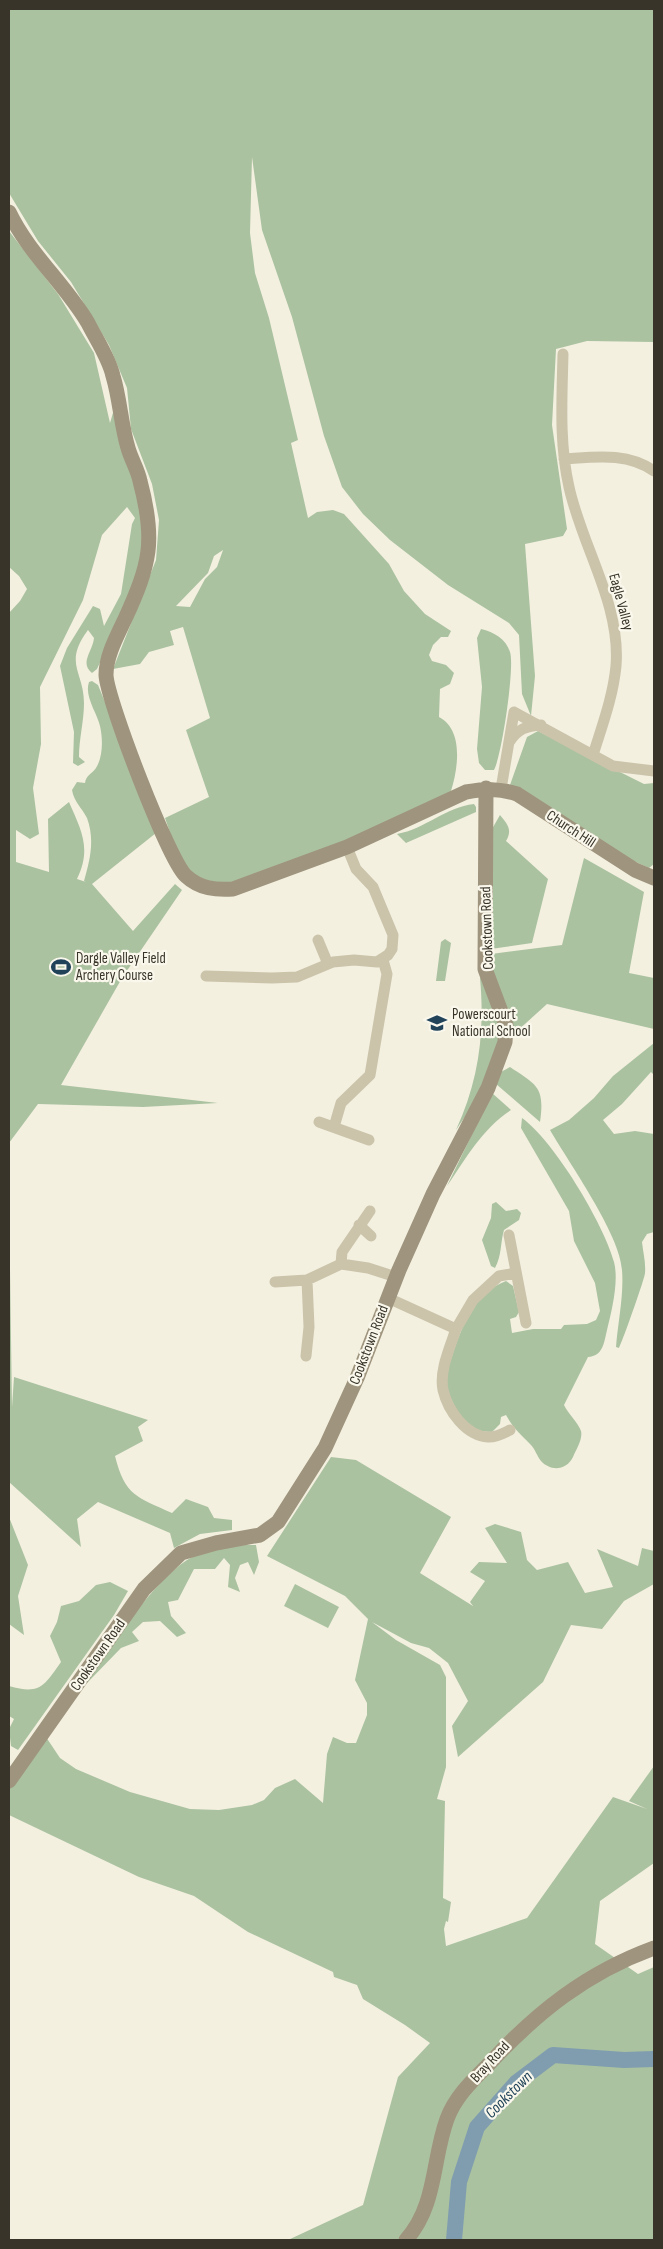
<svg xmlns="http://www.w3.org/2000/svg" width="663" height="2249" font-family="'Sofia Sans Condensed',sans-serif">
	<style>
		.green { fill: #abc2a0; fill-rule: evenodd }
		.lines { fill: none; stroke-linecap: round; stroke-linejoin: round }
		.river { stroke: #7f9daf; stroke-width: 16 }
		.street { stroke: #cbc4ab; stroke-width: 11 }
		.secondary { stroke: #9f947d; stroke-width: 15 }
		.labels { text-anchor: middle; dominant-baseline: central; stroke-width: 4.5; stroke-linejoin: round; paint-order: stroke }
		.street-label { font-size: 15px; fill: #39342a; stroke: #faf8ec }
		.poi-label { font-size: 15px; fill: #39342a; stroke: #faf8ec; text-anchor: start }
		.water-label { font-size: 16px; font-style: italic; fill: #20435a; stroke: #faf8ec }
	</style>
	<rect width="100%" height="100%" fill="#f3f0e0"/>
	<!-- green -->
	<path class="green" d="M9 9H654V342L587 341 556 349 552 425 567 529 563 536 525 544 535 676 531 716 522 694 519 635 509 623 448 585 390 540 363 514 342 487 324 436 292 317 262 230 252 157 250 233 255 273 269 318 298 440 291 443 308 518 317 512 333 510 344 514 389 564 404 591 425 614 451 631 448 637H441L433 645 429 655 432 661 446 665 454 673 450 684 440 689 439 717C464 730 458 769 451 791L423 808 314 854 229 885 213 883 190 873 177 853 165 818 209 797 186 730 210 718 183 627 170 631 174 645 149 652 140 664 113 669 156 560 159 520 152 484 131 429 127 388 109 345 71 282 38 241 9 193ZM223 550 217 567 205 579 190 607 176 606 208 573 214 556Z
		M9 231 58 294 94 353 110 423 115 406 139 493 144 566 97 669 92 673C79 663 93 651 94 638L88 630C63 664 84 671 84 703 84 721 79 739 79 757L85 762 78 766 73 763 74 732 60 666 67 648 93 606 100 609 104 626 121 594 132 524 135 518 127 507 102 535 83 600 40 687 41 744 33 788 39 834 30 839 16 830V862L49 872 48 819 69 802C81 830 92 848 77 879L86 882 84 881C90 860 95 840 87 818 82 808 74 802 72 790L77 782 85 783C86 775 92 774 96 768 103 757 103 739 100 726 97 713 84 696 89 682L92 681 98 685 105 702 156 833 92 884 133 931 175 884 182 890 122 978 61 1085 218 1103 143 1107 38 1104 9 1143V613L20 601 27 589 19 576 9 567Z
		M481 629C494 632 506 639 510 652 515 666 502 755 494 770H485L479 763 477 749 482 687 477 638Z
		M538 731 644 784 654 783V864L649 868 616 853 510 785 527 737Z
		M474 804 476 807V812L406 843 397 834C425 829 446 807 474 804Z
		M500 815C507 824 513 829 506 841L548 879 532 943 491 949 492 829Z
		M584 858 644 892 629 973 654 978V1029L547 1004 515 1033 493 976 491 954 562 945Z
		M445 939 451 943 445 981H436L441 942Z
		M483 977C489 994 499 1013 500 1032 501 1068 476 1101 456 1130 479 1080 485 1032 480 978Z
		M654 1043V1075L651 1072 622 1104 603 1120 614 1134 635 1131 654 1134V1232L647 1234 642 1242C643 1252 646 1263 645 1273 645 1278 622 1343 619 1348L616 1347C618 1322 624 1295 622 1270 620 1234 569 1163 550 1130L569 1120 594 1098 613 1076Z
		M510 1067C537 1085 545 1087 540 1122L496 1084 501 1072Z
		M492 1093 511 1110C483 1128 466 1158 447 1186Z
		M522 1118C554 1141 604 1224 614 1262 619 1281 612 1310 607 1330 604 1343 603 1356 588 1357L564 1405C568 1414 578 1422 581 1431 583 1439 576 1450 573 1457 567 1470 551 1472 541 1461 537 1456 535 1449 531 1445 519 1432 515 1431 506 1415L501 1417 500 1424 492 1432C487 1432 481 1431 477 1430 461 1425 444 1391 446 1375 447 1368 451 1360 453 1353 463 1324 475 1293 506 1281L513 1286 519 1312 516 1317 510 1319 512 1333 533 1329H561L564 1325 587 1324 596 1320 600 1311 595 1283 574 1241 569 1211 521 1128Z
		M9 1198 12 1407 14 1377 148 1420 138 1427 143 1441 115 1456C125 1496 137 1497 172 1513L186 1499 208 1507 214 1518 232 1520V1530L200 1534 174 1548 170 1533 98 1502 77 1519 81 1547 9 1482Z
		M496 1202 506 1211 517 1209 521 1213 519 1220 504 1230C500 1244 502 1255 495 1268L491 1266 482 1240 491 1218 492 1204Z
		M331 1457 356 1460 451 1517 420 1573 473 1606 470 1602 485 1581 470 1572 479 1562 507 1563 485 1528 495 1524 521 1532 527 1560 537 1570 568 1562 585 1593 613 1587 597 1549 638 1566 642 1548 654 1551V1584L624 1601 602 1629 571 1625 543 1682 458 1757 452 1726 468 1701 448 1663 429 1648 411 1643 372 1622 396 1640 440 1665 446 1677V1767L437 1799 445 1801 443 1898 451 1902 448 1922 446 1921 444 1929 446 1946 527 1918 613 1797 647 1809 629 1801 654 1766V1863L600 1901 595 1944 638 1974 654 1967V2240H288L363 2205 398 2077 430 2043 405 2025 363 1999 357 1985 334 1977 333 1972 248 1932 194 1896 139 1877 9 1815V1784L44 1734 60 1758 76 1769 130 1792 190 1809 219 1810 252 1805 264 1800 275 1788 295 1779 323 1803 327 1754 333 1737 347 1743H356L367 1715V1703L355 1680 368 1619 345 1596 267 1556Z
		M9 1517 28 1565 18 1596 24 1635 9 1624Z
		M239 1545H256L259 1562 254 1575 248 1562 240 1565 235 1578 240 1592 228 1587 230 1565 224 1558 215 1569H194L178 1600 168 1602 171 1616 186 1633 177 1637 160 1621 143 1622 132 1632 139 1641 121 1648 87 1683 89 1675C116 1640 151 1584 187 1560 201 1551 223 1548 239 1545Z
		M110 1582 128 1591 114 1615 18 1750 11 1746 9 1729 14 1719 9 1716V1686C40 1695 44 1686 61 1662L50 1636 57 1622 61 1606 79 1601 96 1585Z
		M295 1584 339 1607 328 1628 284 1606Z"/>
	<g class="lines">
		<!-- river -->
		<path class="river" d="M454 2240 459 2182 477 2127 516 2083 553 2055 624 2060 654 2059"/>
		<!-- street -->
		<path class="street" d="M563 354C562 398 559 443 569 487 582 547 621 604 616 666 613 697 602 726 593 755
			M564 459C595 457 627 452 654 471
			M510 741C518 729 526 726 541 725
			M501 789 514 712 613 766 654 771
			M318 940 328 964
			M206 976 272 978 297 977 333 962 354 960 377 962 388 955 392 949 393 935 373 887 356 869 347 847
			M319 1122 369 1140
			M334 1127 341 1103 370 1075 387 974 383 960
			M359 1225 371 1236
			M509 1235 526 1323
			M341 1264 342 1252 370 1211
			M275 1282 307 1280 341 1264 368 1268 396 1277
			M388 1298 456 1329C450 1347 439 1371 443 1390 448 1411 466 1436 488 1437 495 1438 504 1433 510 1430
			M456 1329 473 1300 499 1276 516 1273
			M306 1356 309 1327 307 1280"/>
		<!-- secondary -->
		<path class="secondary" d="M9 212C29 254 65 284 88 323 96 339 109 358 113 376 120 399 121 425 128 448 131 459 138 470 140 481 156 541 150 564 125 619 117 636 106 656 106 675 107 700 169 861 186 876 200 889 216 890 233 889L347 847 466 792C485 789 498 788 517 794L635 870 654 878
			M9 1781 144 1589 181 1553 216 1543 260 1535 278 1522 325 1448 357 1378 399 1270 433 1194 488 1088 505 1042 506 1025 485 969 486 788
			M406 2240C437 2205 432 2160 447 2119 455 2097 472 2081 488 2065 537 2012 586 1973 654 1948"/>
	</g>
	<!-- icons -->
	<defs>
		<symbol id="stadium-bare" viewBox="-9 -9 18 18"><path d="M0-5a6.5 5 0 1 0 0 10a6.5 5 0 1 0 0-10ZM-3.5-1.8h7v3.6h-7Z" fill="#20435a" stroke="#faf8ec" stroke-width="2.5" paint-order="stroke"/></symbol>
		<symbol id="school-bare" viewBox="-9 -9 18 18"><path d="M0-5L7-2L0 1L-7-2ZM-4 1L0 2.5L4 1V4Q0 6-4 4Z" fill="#20435a" stroke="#faf8ec" stroke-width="2.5" paint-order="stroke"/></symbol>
	</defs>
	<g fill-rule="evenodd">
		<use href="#stadium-bare" x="47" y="953" width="28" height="28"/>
		<use href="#school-bare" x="423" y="1009" width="28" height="28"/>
	</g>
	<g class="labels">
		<!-- street labels -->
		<g class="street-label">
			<text transform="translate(621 602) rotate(75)">Eagle Valley</text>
			<text transform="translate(571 829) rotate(33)">Church Hill</text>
			<text transform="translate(487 928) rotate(-92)">Cookstown Road</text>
			<text transform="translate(369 1345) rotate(-69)">Cookstown Road</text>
			<text transform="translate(98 1655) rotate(-55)">Cookstown Road</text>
			<text transform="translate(490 2062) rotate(-47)">Bray Road</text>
		</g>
		<!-- poi labels -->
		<g class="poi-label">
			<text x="76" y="958">Dargle Valley Field<tspan x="76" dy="17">Archery Course</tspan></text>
			<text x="452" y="1014">Powerscourt<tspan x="452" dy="17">National School</tspan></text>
		</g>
		<!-- water labels -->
		<g class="water-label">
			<text transform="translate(509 2095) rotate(-45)">Cookstown</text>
		</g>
	</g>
	<!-- border -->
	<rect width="663" height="2249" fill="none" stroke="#39342a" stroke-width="20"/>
</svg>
